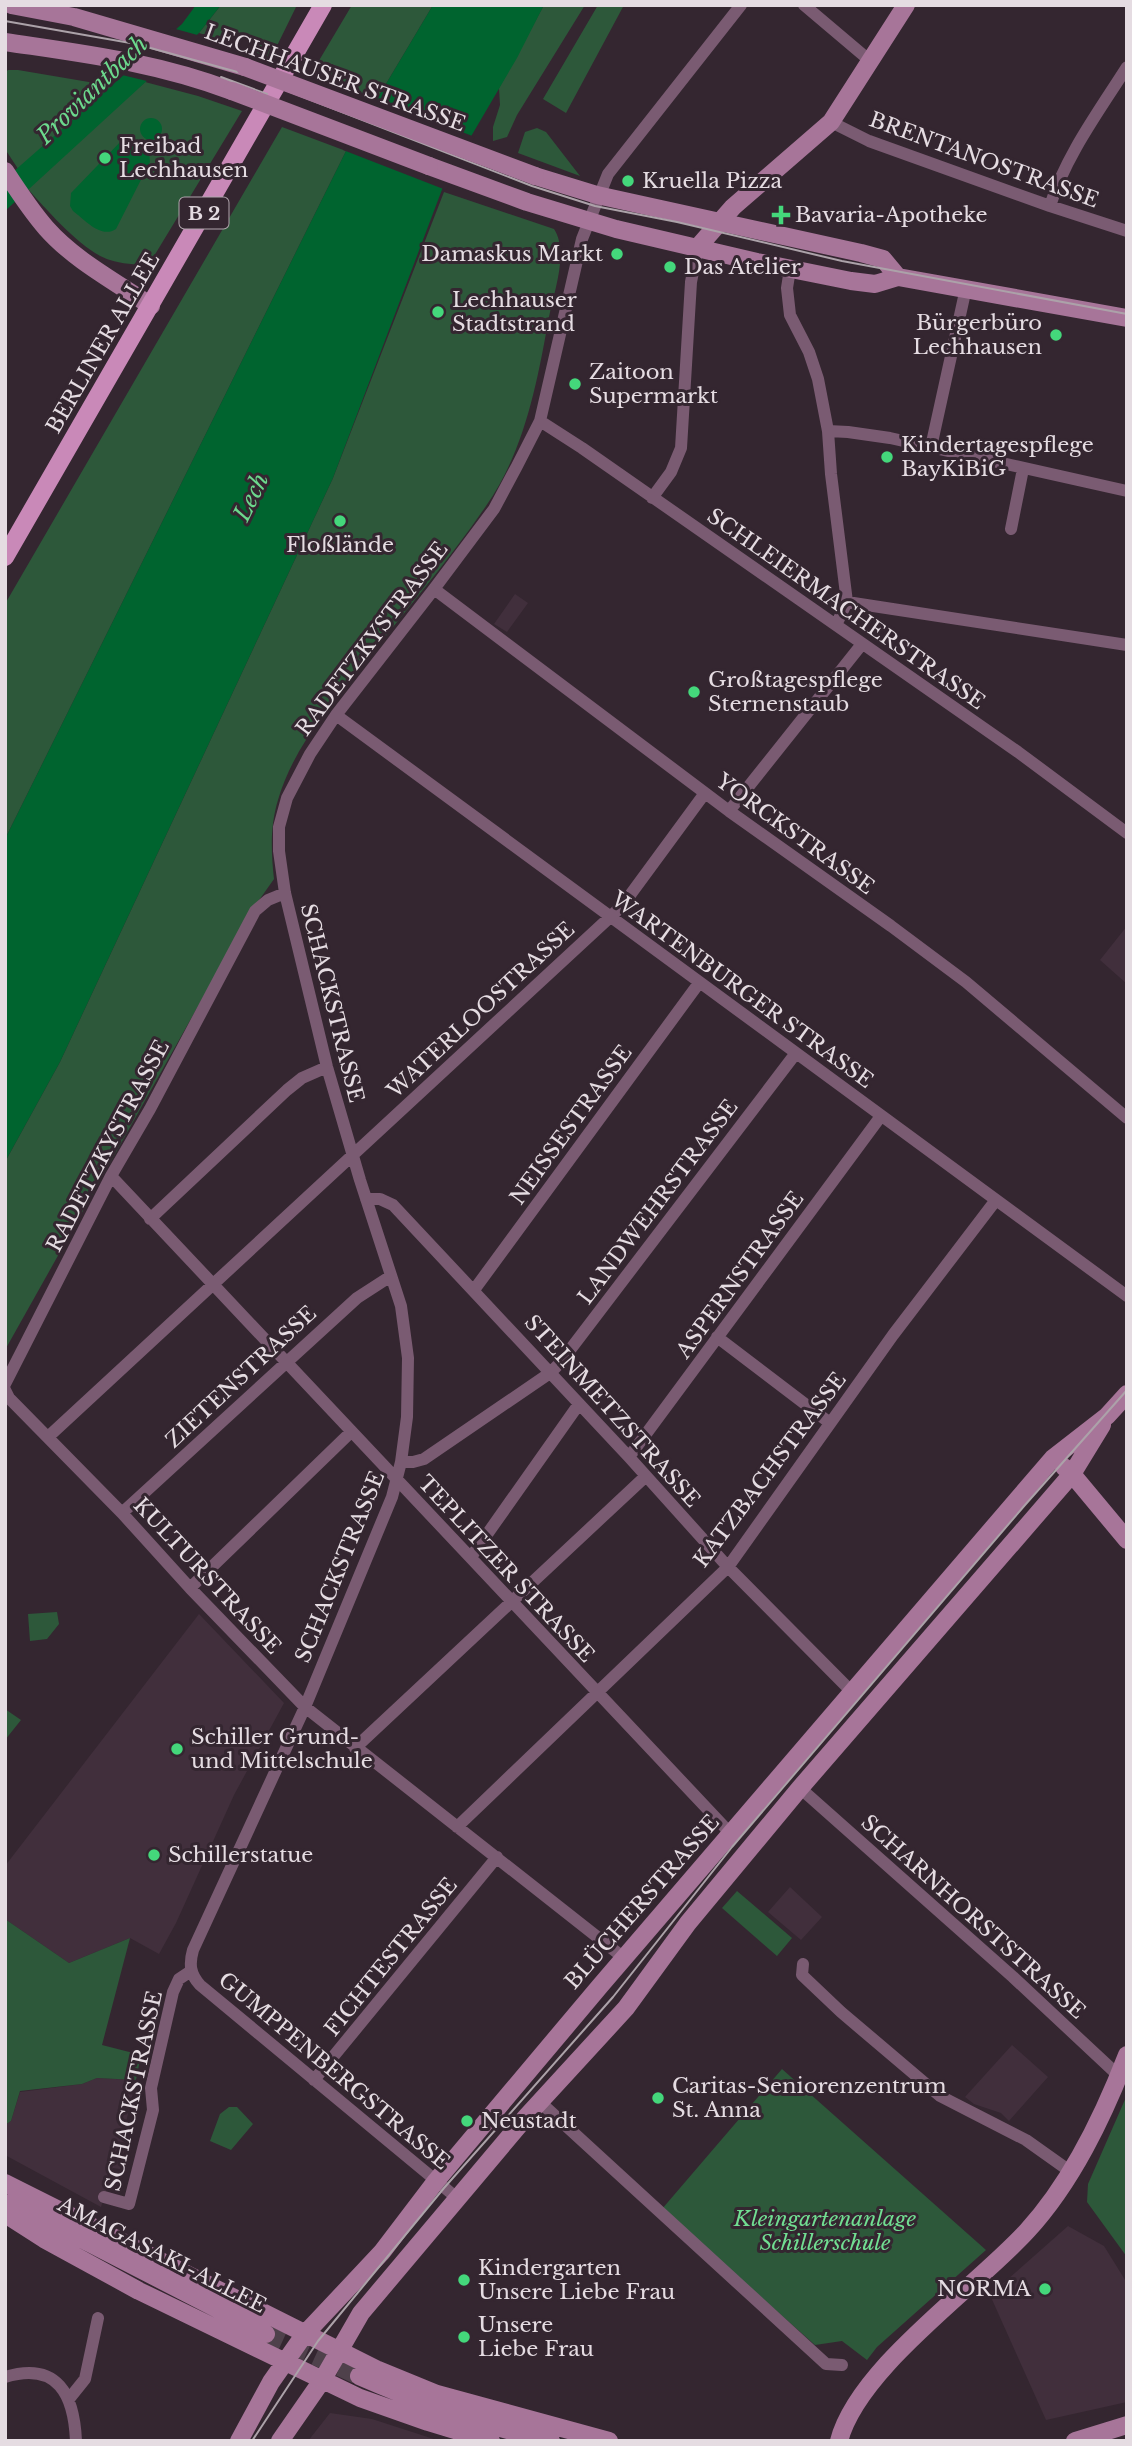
<svg xmlns="http://www.w3.org/2000/svg" width="1132" height="2446" font-family="'Libre Baskerville',serif">
	<style>
		.built { fill: #412f3c }
		.green { fill: #2d583a }
		.water { fill: #00642f }
		.pier { fill: #342630 }
		.lines { fill: none; stroke-linecap: round; stroke-linejoin: round }
		.secondary-tunnel { stroke: #4f414b; stroke-width: 18; stroke-dasharray: 18 9; stroke-linecap: butt }
		.street { stroke: #7a5b72; stroke-width: 12 }
		.secondary { stroke: #a77599; stroke-width: 18 }
		.primary { stroke: #c989b8; stroke-width: 18 }
		.tram { stroke: #aca2a9; stroke-width: 2 }
		.secondary-bridge { stroke: #a77599; stroke-width: 18 }
		.poi-dot { fill: #44d77b; stroke: #342630; stroke-width: 2.5 }
		.labels { text-anchor: middle; dominant-baseline: central; stroke-width: 6; stroke-linejoin: round; paint-order: stroke }
		.shield { fill: #342630; stroke: #b0a5ad; stroke-width: 2 }
		.shield-label { font-size: 19px; font-weight: bold; fill: #e5dce2 }
		.street-label { font-size: 21px; fill: #e5dce2; stroke: #342630 }
		.poi-label { font-size: 21px; fill: #e5dce2; stroke: #342630; text-anchor: start }
		.park-label { font-size: 21px; font-style: italic; fill: #71de92; stroke: #342630 }
		.water-label { font-size: 23px; font-style: italic; fill: #6cd98d; stroke: #342630 }
	</style>
	<rect width="100%" height="100%" fill="#342630"/>
	<!-- built -->
	<path class="built" d="M515 594 528 603 507 632 494 624Z
		M1127 926V984L1100 960Z
		M199 1614 284 1703 234 1795 176 1923 159 1954 130 1938 69 1963 5 1919V1866Z
		M790 1887 822 1917 801 1940 768 1912Z
		M1012 2045 1048 2077 1009 2121 1001 2113 974 2104 965 2097Z
		M97 2078 136 2080 124 2131 129 2132 120 2169 113 2168 101 2207 5 2155V2125L11 2121 20 2092 82 2084Z
		M1068 2226 1104 2246 1127 2283V2402L1046 2420 990 2295Z
		M330 2413 372 2419 440 2441H308Z"/>
	<!-- green -->
	<path class="green" d="M221 5H297L271 58 255 52 254 39 245 33 233 32 225 41 199 33Z
		M352 5H433L377 99 311 74Z
		M544 5H585L517 115 507 137 493 141V127L500 105 499 88Z
		M598 5H624L566 113 543 99Z
		M8 70H18L136 90 145 82 198 96 242 111 148 266C136 264 121 264 110 260 83 252 47 210 28 189L30 187 5 149V73Z
		M282 127 346 151 5 839V604Z
		M537 128 546 132 580 176 518 153 525 132Z
		M444 192 554 229C569 252 554 291 549 317 537 383 525 450 486 506 447 563 401 616 359 670 327 709 292 751 278 800 270 826 271 852 274 879L252 910 5 1350V1162L60 1062 333 478Z
		M57 1612 59 1624 47 1639 30 1641 28 1614Z
		M5 1709 21 1720 5 1740Z
		M737 1891 792 1938 777 1956 722 1908Z
		M5 1919 69 1963 130 1938 102 2045 141 2055 136 2080 97 2078 82 2084 20 2091 11 2121 5 2125Z
		M782 2069 986 2250 877 2347 867 2360 842 2341 815 2345 662 2209Z
		M1127 2095V2257L1087 2202 1088 2184Z
		M229 2107H237L253 2124 231 2150 210 2141 220 2114Z"/>
	<!-- water -->
	<path class="water" d="M196 5H221L199 33 5 211V179L182 24Z
		M433 5H544L517 58 446 179 333 478 60 1062 5 1162V839L346 151Z
		M140 129a11 11 0 1 1 22 0a11 11 0 1 1-22 0Z
		M124 138 133 139 149 151 150 162 116 229C101 239 85 220 73 211L70 206 71 193Z"/>
	<!-- pier -->
	<path class="pier" d="M172 28 201 36 151 82 118 74Z
		M374 98 475 137 446 190 343 150Z"/>
	<g class="lines">
		<!-- secondary-tunnel -->
		<path class="secondary-tunnel" d="M266 2334 359 2376"/>
		<!-- street -->
		<path class="street" d="M804 5 869 60
			M831 122 869 141 1050 206 1127 231
			M1050 206C1065 157 1099 111 1127 67
			M790 269 787 288 790 315 809 352 818 379 828 431 831 474 847 602 836 625
			M540 421 582 448 1018 752 1127 833
			M828 431 848 432 890 438 1127 491
			M931 447 966 288
			M652 498 671 472 681 448 691 282 698 247
			M1011 529 1023 469
			M434 589 729 811 891 926 966 982 1127 1118
			M847 602 1127 645
			M336 715 1127 1296
			M729 811 862 644
			M111 1176 731 1834
			M366 1199H380L393 1205 629 1457 728 1567 853 1693
			M150 1219 287 1090 302 1078 327 1067
			M474 1290 699 983
			M717 1337 830 1423
			M5 1384 111 1176 150 1109 255 911 268 900 285 893
			M5 1390 9 1398 122 1513 190 1588 305 1707 624 1958
			M48 1437 622 906 705 793
			M629 1457 881 1116
			M401 1462H413L424 1459 550 1373 560 1363 796 1053
			M122 1513 357 1298 391 1276
			M471 1557 579 1404
			M190 1588 351 1432
			M355 1748 646 1476
			M800 1788 1013 1977 1119 2076
			M457 1827 728 1567 893 1335 996 1200
			M803 1964 802 1975 841 2012 940 2096 1026 2140 1071 2172
			M314 2080 497 1857
			M540 2102 826 2364 842 2365
			M104 2197 129 2204 153 2110 151 2088 173 1992 179 1979 191 1971
			M457 2198 200 1985C190 1974 189 1964 193 1950L305 1707 392 1497 401 1462 407 1417 408 1358 401 1306 360 1180 327 1067 285 893 279 851V827L287 798 310 754 336 715 434 589 494 509 517 466 540 421 582 239 608 174 741 5
			M5 2377C58 2361 74 2395 76 2441
			M69 2399 85 2379 98 2318"/>
		<!-- secondary -->
		<path class="secondary" d="M11 5 74 17 245 67
			M5 42C85 54 155 62 232 91
			M429 166 527 202 616 229 757 262 851 281 875 284 898 277 1127 318
			M5 171C18 191 31 211 46 228 74 260 116 282 151 306
			M535 176 597 195 861 253 883 259 898 277
			M698 247 733 207 831 122 906 5
			M1064 1467 1072 1474 1127 1540
			M5 2183 376 2369 437 2394 609 2441
			M5 2203 37 2216 266 2334
			M5 2214 44 2239 139 2291 360 2398 428 2422 491 2441
			M359 2376C423 2404 483 2426 551 2441
			M239 2441 271 2382 304 2335 382 2252 436 2181 600 1986 1053 1458 1107 1416 1127 1394
			M280 2441 323 2379 361 2313 526 2117 626 2008 688 1923 800 1788 1072 1474 1102 1425
			M839 2441C858 2368 975 2288 1027 2231 1072 2182 1103 2117 1127 2055
			M1075 2441 1127 2425"/>
		<!-- primary -->
		<path class="primary" d="M5 557 323 5"/>
		<!-- tram -->
		<path class="tram" d="M5 21 136 44 241 73 532 186 595 206 677 222 842 261 1127 314
			M221 77 267 94
			M252 2441 318 2341 444 2188 613 1997 732 1847 1025 1505 1127 1390"/>
		<!-- secondary-bridge -->
		<path class="secondary-bridge" d="M245 67 535 176
			M232 91 429 166"/>
	</g>
	<!-- markers -->
	<g class="poi-dot">
		<circle cx="105" cy="158" r="7"/>
		<circle cx="628" cy="181" r="7"/>
		<path d="M777.5 204.5h7v7h7v7h-7v7h-7v-7h-7v-7h7z"/>
		<circle cx="617" cy="254" r="7"/>
		<circle cx="670" cy="267" r="7"/>
		<circle cx="438" cy="312" r="7"/>
		<circle cx="1056" cy="335" r="7"/>
		<circle cx="575" cy="384" r="7"/>
		<circle cx="887" cy="457" r="7"/>
		<circle cx="340" cy="521" r="7"/>
		<circle cx="694" cy="692" r="7"/>
		<circle cx="177" cy="1749" r="7"/>
		<circle cx="154" cy="1855" r="7"/>
		<circle cx="658" cy="2098" r="7"/>
		<circle cx="467" cy="2121" r="7"/>
		<circle cx="464" cy="2280" r="7"/>
		<circle cx="1045" cy="2289" r="7"/>
		<circle cx="464" cy="2337" r="7"/>
	</g>
	<g class="labels">
		<!-- shield labels -->
		<rect class="shield" x="179.5" y="197.5" width="49" height="31" rx="5"/>
		<g class="shield-label">
			<text x="204" y="213">B 2</text>
		</g>
		<!-- street labels -->
		<g class="street-label">
			<text transform="translate(335 78) rotate(20)">LECHHAUSER STRASSE</text>
			<text transform="translate(984 160) rotate(20)">BRENTANOSTRASSE</text>
			<text transform="translate(103 343) rotate(-60)">BERLINER ALLEE</text>
			<text transform="translate(846 609) rotate(35)">SCHLEIERMACHERSTRASSE</text>
			<text transform="translate(372 639) rotate(-53)">RADETZKYSTRASSE</text>
			<text transform="translate(795 834) rotate(36)">YORCKSTRASSE</text>
			<text transform="translate(742 990) rotate(36)">WARTENBURGER STRASSE</text>
			<text transform="translate(332 1003) rotate(76)">SCHACKSTRASSE</text>
			<text transform="translate(481 1010) rotate(-43)">WATERLOOSTRASSE</text>
			<text transform="translate(571 1125) rotate(-54)">NEISSESTRASSE</text>
			<text transform="translate(108 1146) rotate(-62)">RADETZKYSTRASSE</text>
			<text transform="translate(658 1202) rotate(-53)">LANDWEHRSTRASSE</text>
			<text transform="translate(740 1275) rotate(-54)">ASPERNSTRASSE</text>
			<text transform="translate(241 1377) rotate(-43)">ZIETENSTRASSE</text>
			<text transform="translate(612 1411) rotate(48)">STEINMETZSTRASSE</text>
			<text transform="translate(770 1470) rotate(-53)">KATZBACHSTRASSE</text>
			<text transform="translate(340 1567) rotate(-68)">SCHACKSTRASSE</text>
			<text transform="translate(506 1569) rotate(47)">TEPLITZER STRASSE</text>
			<text transform="translate(207 1576) rotate(47)">KULTURSTRASSE</text>
			<text transform="translate(642 1902) rotate(-49)">BLÜCHERSTRASSE</text>
			<text transform="translate(973 1917) rotate(42)">SCHARNHORSTSTRASSE</text>
			<text transform="translate(391 1957) rotate(-51)">FICHTESTRASSE</text>
			<text transform="translate(334 2071) rotate(40)">GUMPPENBERGSTRASSE</text>
			<text transform="translate(134 2091) rotate(-78)">SCHACKSTRASSE</text>
			<text transform="translate(162 2255) rotate(27)">AMAGASAKI-ALLEE</text>
		</g>
		<!-- poi labels -->
		<g class="poi-label">
			<text x="119" y="146">Freibad<tspan x="119" dy="24">Lechhausen</tspan></text>
			<text x="642" y="181">Kruella Pizza</text>
			<text x="795" y="215">Bavaria-Apotheke</text>
			<text x="603" y="254" text-anchor="end">Damaskus Markt</text>
			<text x="684" y="267">Das Atelier</text>
			<text x="452" y="300">Lechhauser<tspan x="452" dy="24">Stadtstrand</tspan></text>
			<text x="1042" y="323" text-anchor="end">Bürgerbüro<tspan x="1042" dy="24">Lechhausen</tspan></text>
			<text x="589" y="372">Zaitoon<tspan x="589" dy="24">Supermarkt</tspan></text>
			<text x="901" y="445">Kindertagespflege<tspan x="901" dy="24">BayKiBiG</tspan></text>
			<text x="340" y="545" text-anchor="middle">Floßlände</text>
			<text x="708" y="680">Großtagespflege<tspan x="708" dy="24">Sternenstaub</tspan></text>
			<text x="191" y="1737">Schiller Grund-<tspan x="191" dy="24">und Mittelschule</tspan></text>
			<text x="168" y="1855">Schillerstatue</text>
			<text x="672" y="2086">Caritas-Seniorenzentrum<tspan x="672" dy="24">St. Anna</tspan></text>
			<text x="481" y="2121">Neustadt</text>
			<text x="478" y="2268">Kindergarten<tspan x="478" dy="24">Unsere Liebe Frau</tspan></text>
			<text x="1031" y="2289" text-anchor="end">NORMA</text>
			<text x="478" y="2325">Unsere<tspan x="478" dy="24">Liebe Frau</tspan></text>
		</g>
		<!-- park labels -->
		<g class="park-label">
			<text x="825" y="2219">Kleingartenanlage<tspan x="825" dy="24">Schillerschule</tspan></text>
		</g>
		<!-- water labels -->
		<g class="water-label">
			<text transform="translate(92 90) rotate(-44)">Proviantbach</text>
			<text transform="translate(251 497) rotate(-64)">Lech</text>
		</g>
	</g>
	<!-- border -->
	<rect width="1132" height="2446" fill="none" stroke="#e5dce2" stroke-width="14"/>
</svg>
